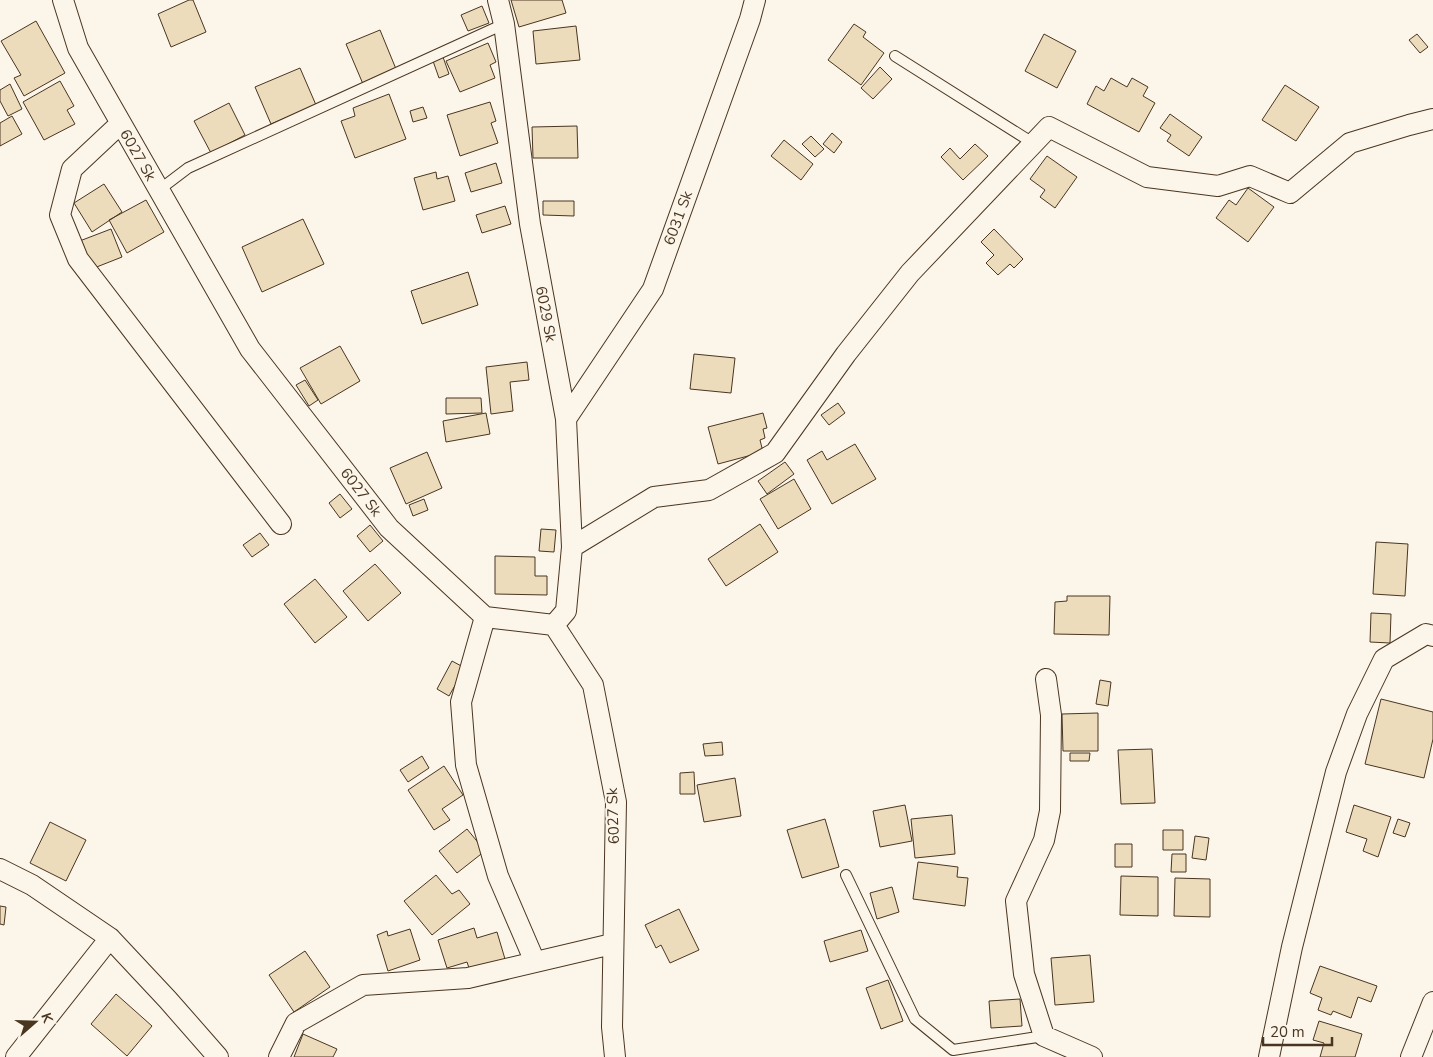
<svg xmlns="http://www.w3.org/2000/svg" width="1433" height="1057" font-family="'Nunito Sans',sans-serif">
	<style>
		.building { fill: #ecdcbc; stroke: #4a3520 }
		.lines { fill: none; stroke-linecap: round; stroke-linejoin: round }
		.lane-casing { stroke: #4a3520; stroke-width: 12 }
		.street-casing { stroke: #4a3520; stroke-width: 22 }
		.lane { stroke: #fbf6e9; stroke-width: 10 }
		.street { stroke: #fbf6e9; stroke-width: 20 }
		.labels { text-anchor: middle; dominant-baseline: central; stroke-width: 4; stroke-linejoin: round; paint-order: stroke }
		.street-label { font-size: 15px; fill: #4a3520; stroke: #fbf6e9 }
	</style>
	<rect width="100%" height="100%" fill="#fbf6e9"/>
	<!-- building -->
	<path class="building" d="M189 0H193L206 32 171 47 158 14Z
		M511 0H562L566 13 519 27Z
		M482 6 489 23 468 31 461 15Z
		M36 21 65 73 24 96 14 78 21 75 1 41Z
		M854 24 866 32 863 37 884 53 861 85 828 60Z
		M576 26 580 60 536 64 533 31Z
		M380 30 396 69 363 84 346 44Z
		M1044 34 1076 51 1057 88 1025 71Z
		M1417 34 1428 47 1420 53 1409 40Z
		M488 43 496 62 490 65 495 78 460 92 446 61Z
		M443 57 449 74 439 78 433 61Z
		M880 67 892 79 873 99 861 88Z
		M300 68 316 105 271 124 255 87Z
		M1111 78 1127 87 1132 78 1148 87 1143 96 1155 103 1139 132 1087 104 1096 86 1104 91Z
		M60 81 74 106 67 110 75 124 44 140 23 102Z
		M10 84 22 109 8 116 0 101V90Z
		M1285 85 1319 107 1296 141 1262 120Z
		M389 94 406 139 355 158 341 121 355 116 353 108Z
		M490 102 496 121 491 123 498 143 460 156 447 115Z
		M229 103 245 135 211 153 194 121Z
		M423 107 427 118 413 122 410 111Z
		M1170 114 1202 137 1189 156 1167 141 1171 135 1160 128Z
		M12 116 22 134 0 146V123Z
		M577 126 578 158H533L532 127Z
		M832 133 842 142 834 153 823 144Z
		M811 136 824 149 815 157 802 144Z
		M784 140 813 164 801 180 771 156Z
		M975 144 988 156 963 180 941 157 950 148 960 159Z
		M1047 156 1077 177 1055 208 1040 197 1045 190 1030 179Z
		M496 163 502 183 471 192 465 173Z
		M436 172 437 179 448 176 455 201 423 210 414 178Z
		M104 184 122 212 92 232 74 203Z
		M1248 188 1274 207 1248 242 1216 218 1229 200 1236 205Z
		M146 200 164 232 127 253 109 220Z
		M543 201H574V216L543 215Z
		M505 206 511 224 482 233 476 215Z
		M303 219 324 264 262 292 242 247Z
		M111 229 122 257 89 270 77 242Z
		M994 229 1023 259 1014 268 1010 264 998 275 986 263 994 255 981 242Z
		M468 272 478 305 422 324 411 291Z
		M340 346 360 381 321 404 300 368Z
		M694 354 735 358 731 393 690 389Z
		M527 362 529 380 510 382 513 411 491 414 486 367Z
		M305 380 318 400 309 406 296 385Z
		M446 398H481L482 413 446 414Z
		M838 403 845 413 829 425 821 415Z
		M486 413 490 434 446 442 443 421Z
		M763 413 767 428 763 429 765 438 760 440 763 452 718 464 708 427Z
		M855 444 876 479 832 504 807 460 822 451 827 460Z
		M427 452 442 488 406 504 390 468Z
		M785 462 794 474 767 494 758 481Z
		M794 479 811 509 778 529 760 499Z
		M340 494 352 509 340 518 329 503Z
		M424 499 428 510 413 516 409 505Z
		M760 524 778 552 726 586 708 559Z
		M370 525 383 541 370 552 357 536Z
		M541 529 556 530 554 552 539 551Z
		M260 533 269 545 252 557 243 545Z
		M1376 542 1408 544 1405 596 1373 594Z
		M495 556 535 557V576H547V595L495 594Z
		M375 564 401 593 368 621 343 591Z
		M315 579 347 617 315 643 284 604Z
		M1067 596H1110L1109 635 1054 634 1055 602 1067 601Z
		M1371 613 1391 614 1390 643 1370 642Z
		M452 661 465 668 449 696 437 689Z
		M1100 680 1111 682 1108 706 1096 704Z
		M1381 699 1433 712V739L1424 778 1365 764Z
		M1098 713V751H1063L1062 714Z
		M722 742 723 755 705 756 703 744Z
		M1152 749 1155 803 1121 804 1118 750Z
		M1070 753H1090L1089 761H1070Z
		M422 756 429 768 408 782 400 770Z
		M444 766 463 795 442 809 450 820 434 830 408 790Z
		M694 772 695 794H680V773Z
		M735 778 741 816 704 822 697 785Z
		M905 805 912 841 880 847 873 811Z
		M1354 805 1391 817 1378 857 1363 851 1367 839 1346 832Z
		M952 815 955 854 915 858 911 819Z
		M825 819 839 867 802 878 787 830Z
		M1398 819 1410 823 1405 837 1393 833Z
		M50 822 86 840 66 881 30 863Z
		M467 829 485 851 457 873 439 851Z
		M1163 830H1183V850H1163Z
		M1195 836 1209 838 1206 860 1192 858Z
		M1115 844H1132V867H1115Z
		M1172 854H1186V872H1171Z
		M918 862 958 867 957 877 968 878 965 906 913 899Z
		M436 875 452 894 459 890 470 904 432 935 404 901Z
		M1121 876 1158 877V916L1120 915Z
		M1175 878 1210 879V917L1174 916Z
		M892 887 899 912 877 919 870 893Z
		M0 906 6 907 4 925 0 924Z
		M679 909 699 950 670 963 661 945 656 948 645 925Z
		M474 928 477 938 497 932 505 959 470 971 467 962 447 968 438 940Z
		M410 929 420 960 388 971 377 935 387 931 388 936Z
		M861 930 868 951 830 962 824 941Z
		M305 951 330 987 294 1012 269 975Z
		M1090 955 1094 1002 1055 1005 1051 958Z
		M1320 966 1377 986 1371 1002 1358 997 1351 1018 1333 1011 1331 1015 1318 1010 1322 998 1310 993Z
		M888 980 903 1021 881 1029 866 988Z
		M116 994 152 1026 127 1056 91 1024Z
		M1020 999 1022 1026 991 1028 989 1001Z
		M1319 1021 1362 1034 1355 1057H1320L1324 1043 1313 1040Z
		M303 1034 337 1049 333 1057H294Z"/>
	<g class="lines">
		<defs>
			<path id="lane" d="M895 56 1033 143
				M159 190 188 168 504 24
				M846 875 915 1019 953 1050 1044 1036"/>
			<path id="street" d="M63 0 78 48 250 349 389 528 485 617 554 625 593 685 616 802 612 1027 615 1057
				M498 0 504 24 530 224 566 419 572 547 566 611 554 625
				M120 124 72 169 60 215 78 259 281 524
				M566 419 653 289 750 19 755 0
				M572 547 654 497 709 490 775 453 846 354 910 273 1049 127 1147 177 1218 186 1250 176 1290 193 1350 143 1409 125 1433 119
				M485 617 461 702 466 765 498 876 535 962
				M1046 679 1051 715 1050 811 1044 840 1016 901 1024 974 1044 1036 1092 1057
				M0 869 32 885 110 938 168 1000 218 1057
				M16 1057 110 938
				M279 1057 296 1023 363 985 468 978 612 944
				M1269 1057 1292 947 1336 772 1357 714 1384 659 1426 634 1433 636
				M1411 1057 1433 1002"/>
		</defs>
		<!-- lane casing -->
		<use href="#lane" class="lane-casing"/>
		<!-- street casing -->
		<use href="#street" class="street-casing"/>
		<!-- lane -->
		<use href="#lane" class="lane"/>
		<!-- street -->
		<use href="#street" class="street"/>
	</g>
	<g class="labels">
		<!-- street labels -->
		<g class="street-label">
			<text transform="translate(138 155) rotate(60)">6027 Sk</text>
			<text transform="translate(678 218) rotate(-70)">6031 Sk</text>
			<text transform="translate(546 314) rotate(79)">6029 Sk</text>
			<text transform="translate(361 492) rotate(52)">6027 Sk</text>
			<text transform="translate(613 816) rotate(-92)">6027 Sk</text>
		</g>
	</g>
	<!-- north arrow -->
	<g transform="translate(35 1022) rotate(70)" stroke="#fbf6e9" stroke-width="4" paint-order="stroke">
	<path d="M0-4L9 19L0 12L-9 19Z" fill="#4a3520"/>
	<text y="-8" font-size="14" font-weight="bold" text-anchor="middle" fill="#4a3520">K</text>
	</g>
	<!-- scale -->
	<path d="M1263 1037v8h69v-8" fill="none" stroke="#4a3520" stroke-width="2.5"/>
	<text x="1270" y="1037" font-size="15" fill="#4a3520" stroke="#fbf6e9" stroke-width="4" paint-order="stroke">20 m</text>
</svg>
